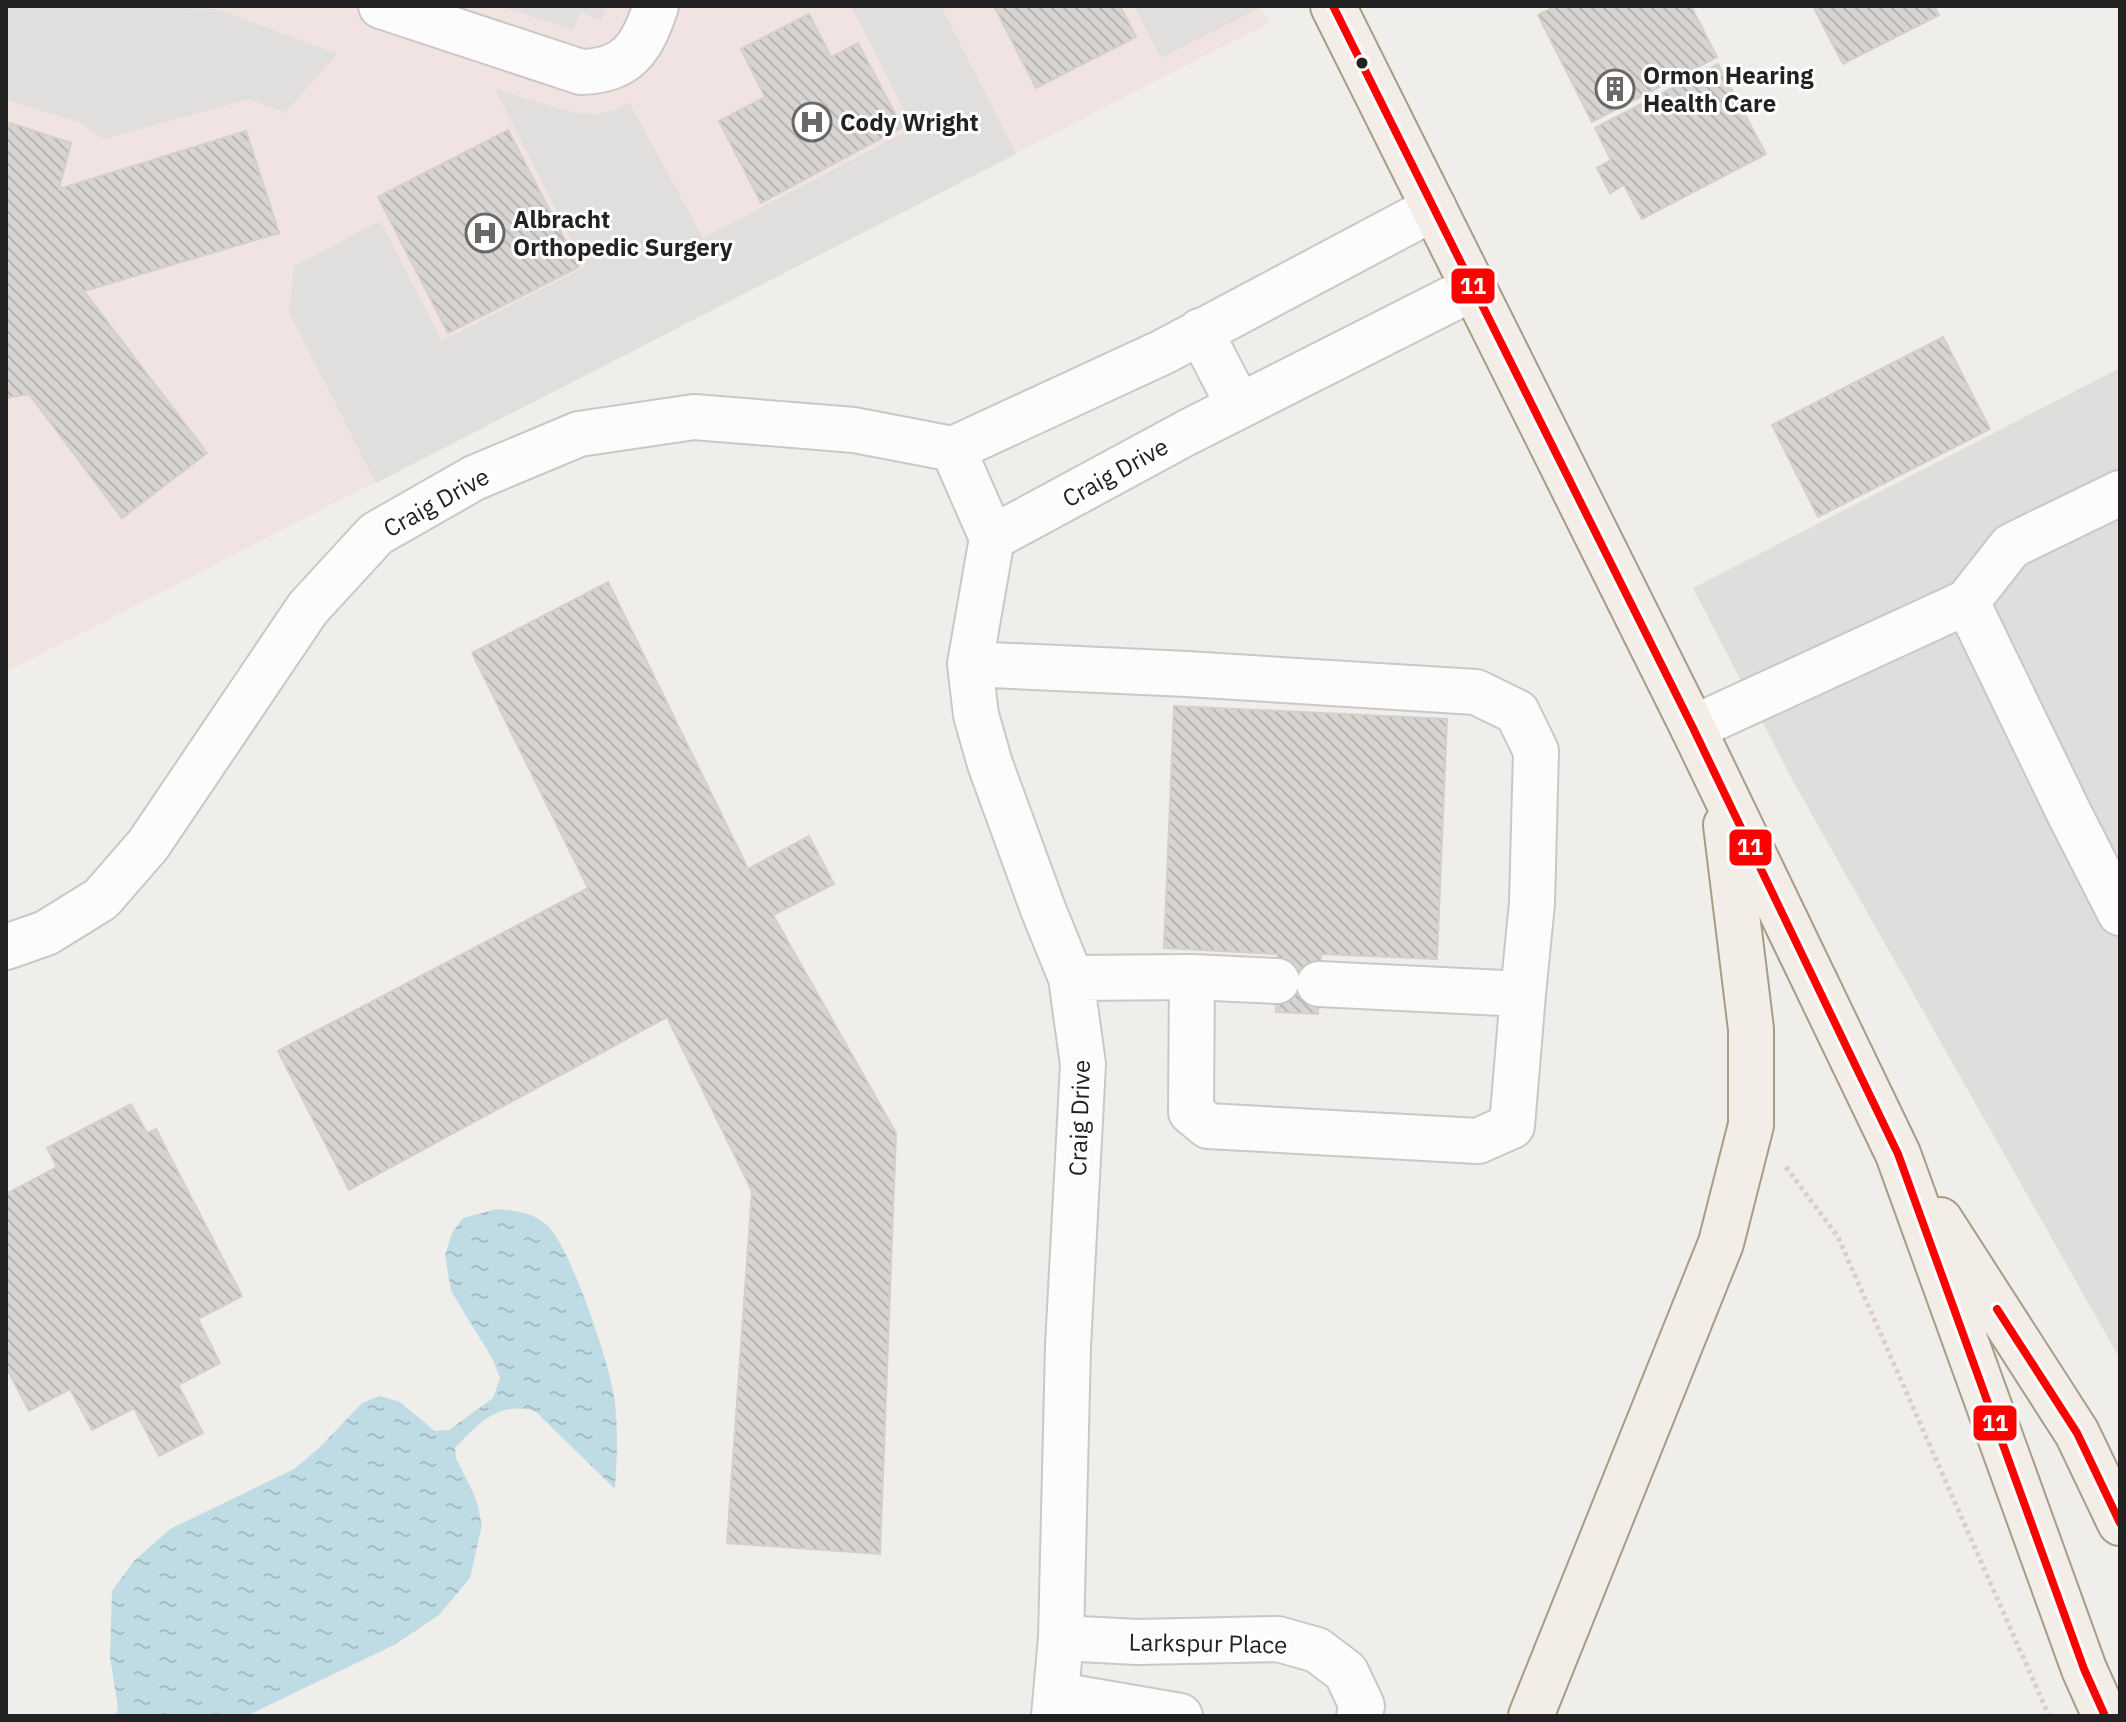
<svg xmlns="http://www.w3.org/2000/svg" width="2126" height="1722" font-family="'IBM Plex Sans',sans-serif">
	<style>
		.residential { fill: #dfdedc }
		.commercial { fill: #f1e3e1 }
		.parking { fill: #e0dfde }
		.water { fill: url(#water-ripples) }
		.building { fill: url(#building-back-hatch); stroke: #d3d0cc; stroke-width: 2 }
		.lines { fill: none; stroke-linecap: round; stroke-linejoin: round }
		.minor-casing { stroke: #c9c8c7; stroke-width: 48 }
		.major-casing { stroke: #a79c86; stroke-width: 48 }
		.path { stroke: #dccecd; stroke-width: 5; stroke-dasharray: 4 4; stroke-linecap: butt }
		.minor { stroke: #fdfcfc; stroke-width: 44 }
		.major { stroke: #f3ede7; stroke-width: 44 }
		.bus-1-casing { stroke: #fff; stroke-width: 14 }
		.bus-1 { stroke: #f00; stroke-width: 8 }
		.bus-dot { fill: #222; stroke: #fff; stroke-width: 3 }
		.labels { text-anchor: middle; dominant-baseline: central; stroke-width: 6; stroke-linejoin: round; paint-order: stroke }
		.poi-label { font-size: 24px; font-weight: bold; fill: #222; stroke: #fff; text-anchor: start }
		.street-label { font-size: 24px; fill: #222; stroke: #fff }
		.line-badge { stroke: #fff; stroke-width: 3 }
		.badge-label { font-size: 22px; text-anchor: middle; font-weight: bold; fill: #fff }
	</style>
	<defs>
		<pattern id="water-ripples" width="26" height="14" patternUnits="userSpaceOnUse" patternTransform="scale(2)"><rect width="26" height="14" fill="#bfdbe3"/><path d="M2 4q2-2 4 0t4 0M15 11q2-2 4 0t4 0" fill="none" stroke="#a4bcc2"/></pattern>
		<pattern id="building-back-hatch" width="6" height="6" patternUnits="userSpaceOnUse" patternTransform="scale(2)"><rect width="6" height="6" fill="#d7d4d2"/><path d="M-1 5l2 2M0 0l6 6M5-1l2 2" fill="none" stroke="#b8b6b4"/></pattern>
	</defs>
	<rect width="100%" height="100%" fill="#f0eeeb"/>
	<!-- residential -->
	<path class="residential" d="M2120 368V1359L1794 783 1693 588Z"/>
	<!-- commercial -->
	<path class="commercial" d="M6 6H1260L1269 23 6 672Z"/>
	<!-- parking -->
	<path class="parking" d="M6 6 217 9 337 54 285 113 249 99 104 139 79 122 6 100Z
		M500 6H606L601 20 580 12 573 30Z
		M851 6H941L1016 154 376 483 289 312 294 266 380 221 442 341 585 267 495 89 575 113 597 114 617 109 629 102 703 238 913 128Z
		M1134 6H1260L1261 7 1161 58Z"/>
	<!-- water -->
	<path class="water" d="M497 1209C516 1211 533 1212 548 1226 571 1249 612 1369 615 1403 618 1432 617 1460 615 1489L535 1411C498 1401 479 1423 455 1448L456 1458 476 1499 482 1525 470 1578 439 1615 396 1644 246 1716H116L118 1707 110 1657 112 1591 134 1561 170 1529 294 1469 319 1448 362 1403 380 1396 400 1402 435 1431 449 1430 493 1398 500 1378 492 1358 451 1291 445 1255 452 1233 463 1218Z"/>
	<!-- building -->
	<path class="building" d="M994 6H1120L1136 37 1036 88Z
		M1556 6H1691L1717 57 1592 122 1538 15Z
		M1813 6H1934L1939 15 1843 64Z
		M809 14 831 57 858 43 902 127 761 203 719 121 765 97 741 49Z
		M1718 64 1766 154 1642 219 1624 185 1610 193 1597 168 1611 160 1595 128Z
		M10 123 71 143 59 189 246 131 279 233 84 291 207 453 122 518 29 394 6 398V134Z
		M508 130 579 267 448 333 378 197Z
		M1943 337 1990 429 1818 517 1772 425Z
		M608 582 748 869 809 836 834 884 773 915 896 1133 880 1554 727 1543 752 1191 667 1017 349 1190 278 1051 588 888 472 653Z
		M1174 706 1447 719 1437 959 1321 954 1318 1014 1276 1012 1278 954 1164 948Z
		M131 1104 147 1133 156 1129 242 1296 198 1319 220 1363 178 1385 203 1433 159 1456 134 1408 92 1430 70 1389 29 1411 6 1367V1194L57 1167 47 1148Z"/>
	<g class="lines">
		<defs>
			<path id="minor" d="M381 6 581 72C628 71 642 48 656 6
				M1200 331 1239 406
				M953 449 992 538 970 664 976 715 990 764 1043 909 1071 978 1083 1064 1068 1346 1061 1638 1054 1716
				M992 538 1188 432 1473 288
				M1967 602 2011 546 2120 493
				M970 664 1187 674 1476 692 1517 712 1536 751 1532 903 1523 994 1319 984
				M1693 728 1967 602 2069 813 2120 913
				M6 947 46 933 101 899 148 845 308 608 376 534 474 478 579 434 694 417 854 430 953 449 1163 352 1434 208
				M1192 977 1191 1112 1208 1126 1478 1141 1512 1126 1523 994
				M1071 978 1192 977 1277 981
				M1061 1638 1137 1642 1278 1639 1317 1650 1346 1672 1362 1706 1359 1716
				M1058 1695 1180 1716"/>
			<path id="major" d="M1333 6 1693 728 1898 1154 2084 1669 2105 1716
				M1940 1220 2077 1433 2120 1523
				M1531 1716 1721 1243 1751 1125V1029L1726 825"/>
		</defs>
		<!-- minor casing -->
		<use href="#minor" class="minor-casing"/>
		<!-- major casing -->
		<use href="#major" class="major-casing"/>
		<!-- path -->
		<path class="path" d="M1786 1167 1838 1237 2049 1716"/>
		<!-- minor -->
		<use href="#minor" class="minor"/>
		<!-- major -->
		<use href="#major" class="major"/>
		<defs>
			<path id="bus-1" d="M1333 6 1693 728 1898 1154 2084 1669 2105 1716
				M1997 1309 2077 1433 2120 1523"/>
		</defs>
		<!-- bus-1 casing -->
		<use href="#bus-1" class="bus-1-casing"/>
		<!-- bus-1 -->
		<use href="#bus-1" class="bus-1"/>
	</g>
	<!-- icons -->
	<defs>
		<symbol id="building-ring" viewBox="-11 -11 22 22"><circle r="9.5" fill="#fff" stroke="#6a6968" stroke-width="1.5"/><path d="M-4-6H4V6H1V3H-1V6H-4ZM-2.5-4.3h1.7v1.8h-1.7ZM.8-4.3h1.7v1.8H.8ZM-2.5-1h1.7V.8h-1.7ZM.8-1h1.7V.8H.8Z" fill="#6a6968"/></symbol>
		<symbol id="hospital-ring" viewBox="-11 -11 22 22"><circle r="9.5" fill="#fff" stroke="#6a6968" stroke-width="1.5"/><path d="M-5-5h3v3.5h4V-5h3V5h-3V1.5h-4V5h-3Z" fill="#6a6968"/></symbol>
	</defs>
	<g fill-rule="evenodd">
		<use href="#building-ring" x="1593" y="67" width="44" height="44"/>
		<use href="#hospital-ring" x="790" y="100" width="44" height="44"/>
		<use href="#hospital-ring" x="463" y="211" width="44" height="44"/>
	</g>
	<!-- markers -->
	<circle class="bus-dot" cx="1362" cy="63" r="7"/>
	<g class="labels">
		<!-- poi labels -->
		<g class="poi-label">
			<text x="1643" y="75">Ormon Hearing<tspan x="1643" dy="28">Health Care</tspan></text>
			<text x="840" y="122">Cody Wright</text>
			<text x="513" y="219">Albracht<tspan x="513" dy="28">Orthopedic Surgery</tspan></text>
		</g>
		<!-- street labels -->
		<g class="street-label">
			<text transform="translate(1115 472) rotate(-29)">Craig Drive</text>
			<text transform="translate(436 502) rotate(-29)">Craig Drive</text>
			<text transform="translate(1079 1118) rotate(-88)">Craig Drive</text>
			<text transform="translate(1208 1643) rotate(1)">Larkspur Place</text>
		</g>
	</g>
	<g class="line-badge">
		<rect x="1450" y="267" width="46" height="38" rx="8" fill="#f00"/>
		<rect x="1728" y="828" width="45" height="39" rx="8" fill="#f00"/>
		<rect x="1972" y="1404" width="46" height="38" rx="8" fill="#f00"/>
	</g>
	<g class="badge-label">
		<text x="1473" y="294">11</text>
		<text x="1750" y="855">11</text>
		<text x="1995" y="1431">11</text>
	</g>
	<!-- border -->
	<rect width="2126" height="1722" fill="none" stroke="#222222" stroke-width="16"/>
</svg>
